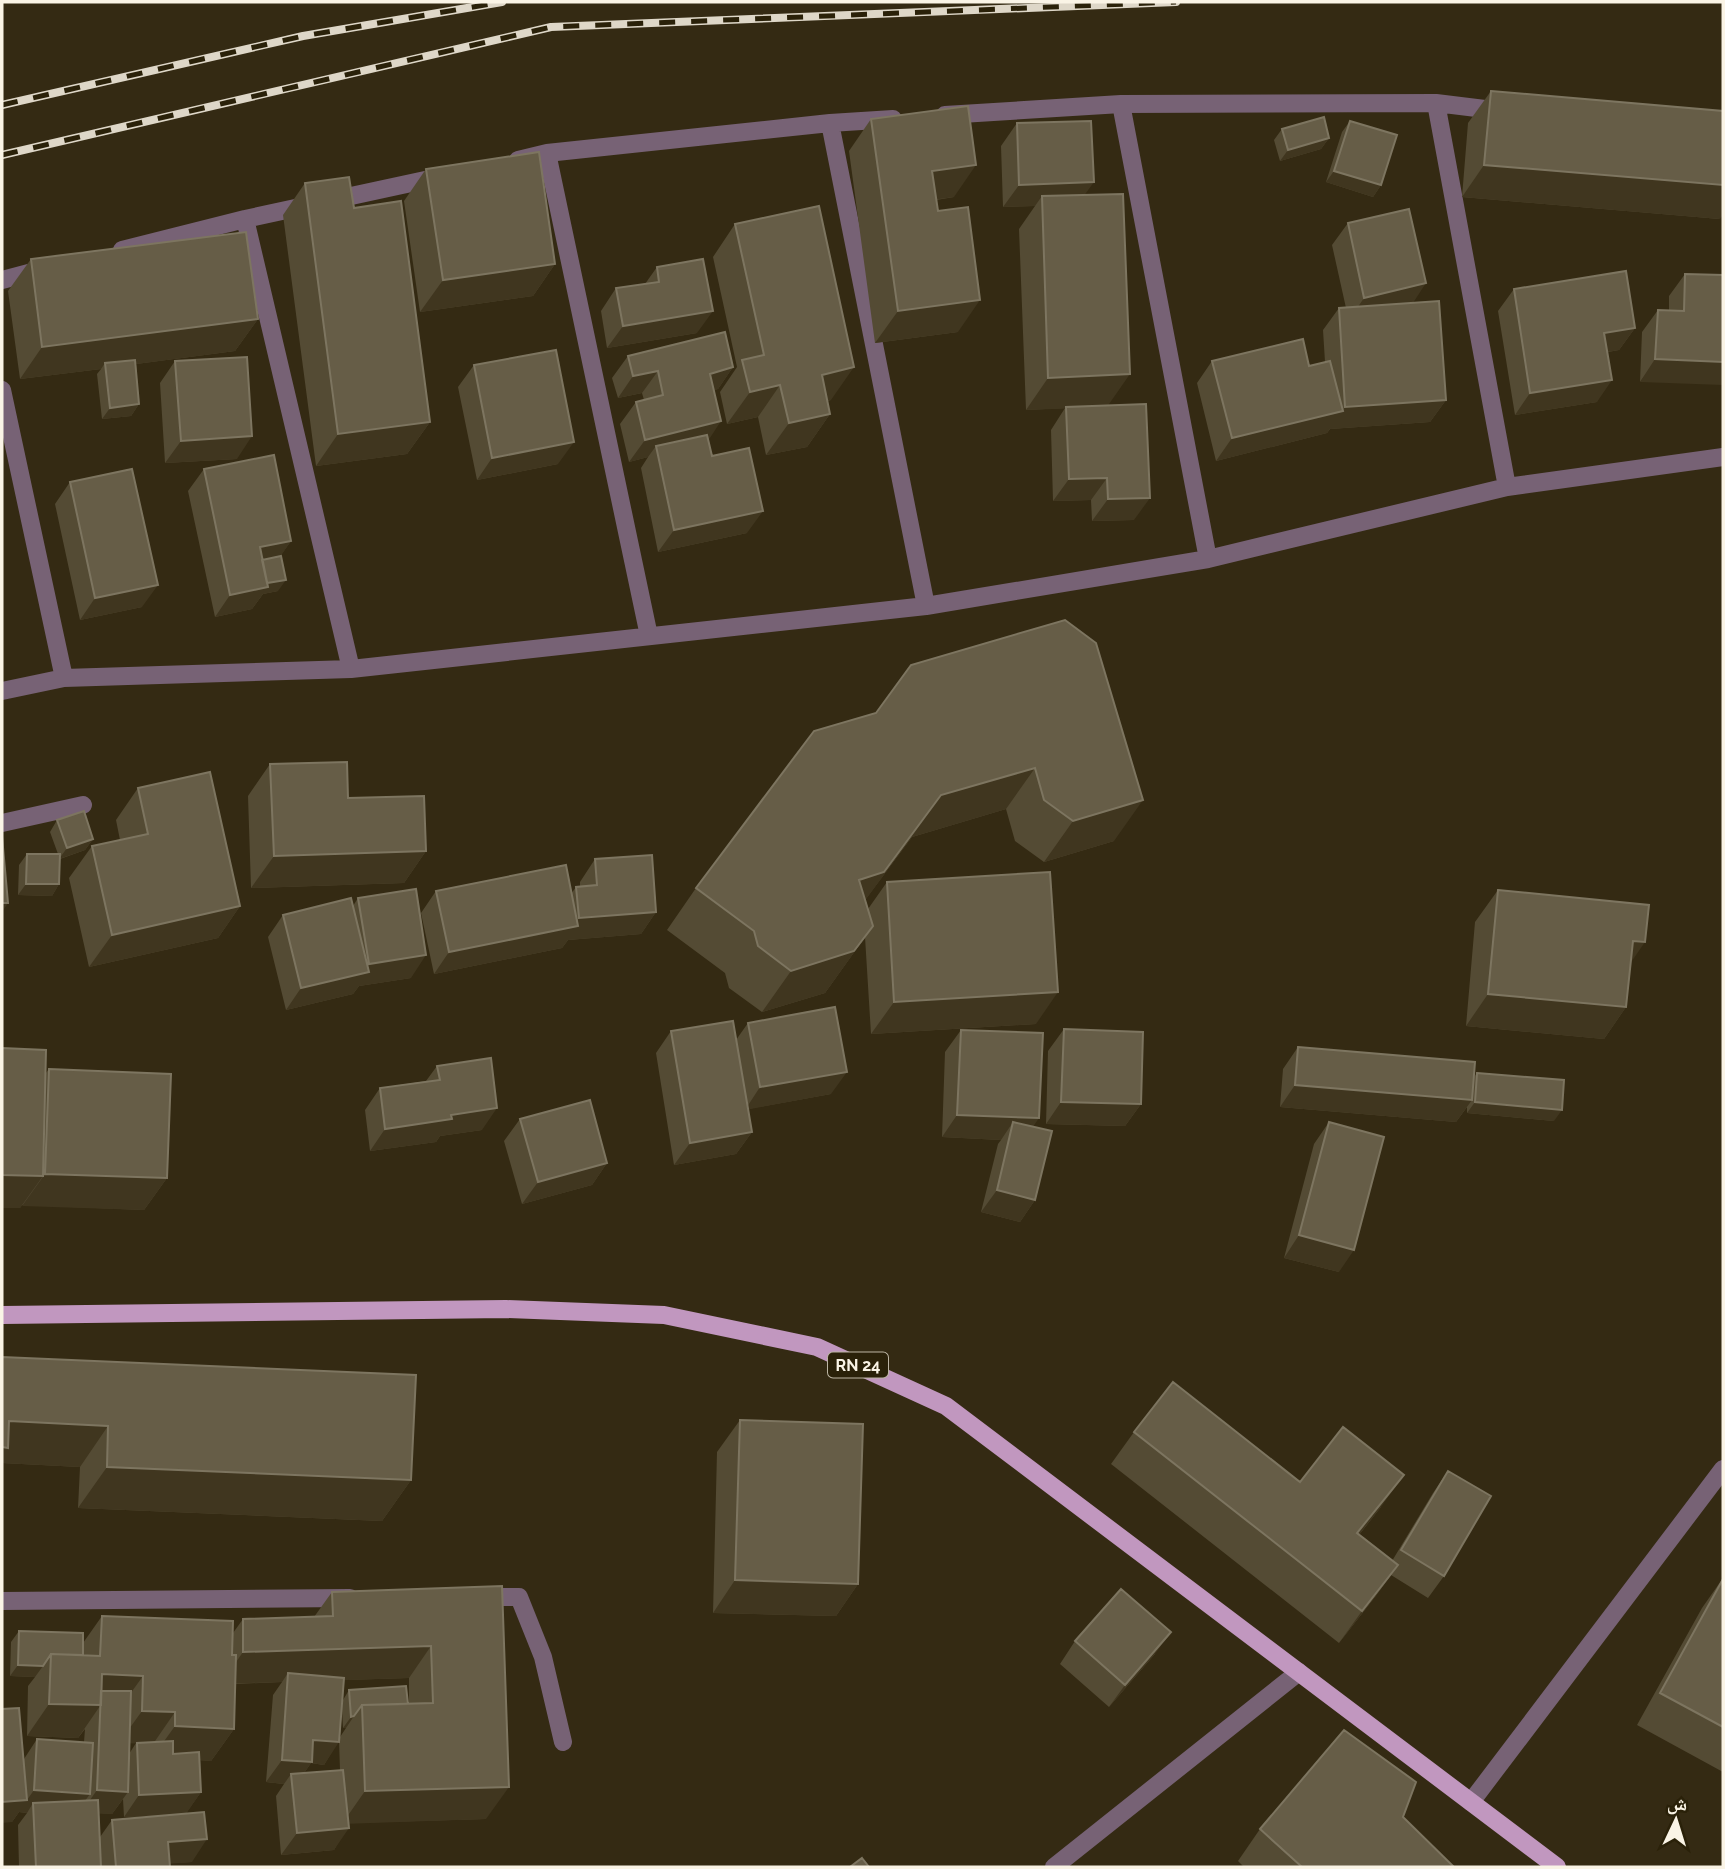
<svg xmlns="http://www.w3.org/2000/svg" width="1725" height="1869" viewBox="0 0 1725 1869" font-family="Raleway,'Noto Naskh Arabic',sans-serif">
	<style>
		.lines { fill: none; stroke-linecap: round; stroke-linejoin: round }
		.minor { stroke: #776275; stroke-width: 18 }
		.primary { stroke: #c197bf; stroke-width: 18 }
		.rail-casing { stroke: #ded7c8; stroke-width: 8 }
		.rail { stroke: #2a2109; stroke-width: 5; stroke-dasharray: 16; stroke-linecap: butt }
		.wall { fill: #544b34; fill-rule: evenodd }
		.shaded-wall { fill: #40361f }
		.building { fill: #665d47; stroke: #7d7560; stroke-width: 2 }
		.labels { text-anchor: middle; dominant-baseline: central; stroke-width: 5; stroke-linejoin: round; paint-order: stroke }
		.shield { fill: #2a2109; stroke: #bcb5a4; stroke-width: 2 }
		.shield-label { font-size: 16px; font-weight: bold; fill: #faf4e6 }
	</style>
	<rect width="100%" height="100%" fill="#342a13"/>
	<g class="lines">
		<!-- minor -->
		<path class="minor" d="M1436,103l71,384
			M1121,104l87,455
			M945,115l176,-11 315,-1 65,8
			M830,123l96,483
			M547,153l102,483
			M518,160l29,-7 283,-30 63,-4
			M245,219l106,450
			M122,250l123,-31 194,-42
			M2,280l38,-10
			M2,390l62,288
			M2,691l62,-13 287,-9 575,-63 282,-47 299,-72 216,-30
			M2,823l81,-18
			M479,1597h40l24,60 20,85
			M2,1601l348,-3
			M1471,1802l252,-333
			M1054,1867l245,-195"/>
		<!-- primary -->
		<path class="primary" d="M2,1315l504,-6 158,6 153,32 129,59 611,461"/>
		<!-- rail casing -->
		<g class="rail-casing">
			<path id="rail" d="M2,105l301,-69 199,-34
				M2,155l549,-128 625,-25"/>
		</g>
		<!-- rail -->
		<use href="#rail" class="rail"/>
	</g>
	<!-- wall -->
	<path class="wall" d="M1491,91l229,128 -258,-22 6,-74z
		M871,119l83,78 -18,3 22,132 -83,11 -26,-192z
		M1350,121l31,64 -8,12 -47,-15 16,-50z
		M1017,123l68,72 23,211 26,114 -42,1 -1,-21 -38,1 -2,-71 14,-22 -39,2 -7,-181 16,-23 -32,1 -2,-61z
		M1282,129l47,9 -8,11 -41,12 -6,-21z
		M426,169l129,95 -22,32 -113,16 -16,-111z
		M305,183l49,25 76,214 -23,32 -91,12 -33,-251z
		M1348,223l65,80 33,97 -16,22 -100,7 -3,4 -111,28 -19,-78 15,-22 97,5 16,-4 -2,-32 16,-22h7l-14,-63z
		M735,224l96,176 -4,1 3,13 -23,33 -41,8 -8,-38 -31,7 -7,-32 17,-25 -24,-110z
		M31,259l227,60 -23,32 -99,13 3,40 -8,12 -29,3 -5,-45 4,-5 -81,10 -12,-88z
		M657,267l40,66 -90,15 -6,-37 15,-23 29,-4z
		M1685,274l38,1 -83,107 2,-50 16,-22 11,1v-15z
		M1514,289l121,39 -16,22 -11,2 -11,50 -82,13 -17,-104z
		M628,356l105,11 -15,22 -4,1 -6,50 4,16 35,77 -89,19 -17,-84 7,-11 -19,5 -9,-38 16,-22 8,-2 -2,-7 -24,5 -6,-20z
		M175,361l62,98 -72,4 -5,-80z
		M474,365l84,99 -81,16 -19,-93z
		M204,469l87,72 -11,15 -2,35 -15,3 -11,15 -37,8 -27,-126z
		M70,482l72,125 -62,13 -25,-116z
		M1065,620l49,221 -70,21 -29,-21 -9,-32 -94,28 -47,63 3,9 19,-27 149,142 -165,10 -6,-97 -40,56 -63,19 -33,-24 -4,-15 -58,-43 29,-42 180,-175z
		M270,764l78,34 78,53 -22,32 -153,5 -3,-92z
		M138,788l102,118 -22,32 -129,29 -20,-89 23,-32 28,-6 -4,-20z
		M57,820l36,19 -8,11 -25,9 -1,25 -7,12 -34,-1 1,-30 8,-11h31l-8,-22z
		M595,859l61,53 -15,22 -73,6 -6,8 -128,26 -13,-61 15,-22 135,3 5,-7 4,-1v-4z
		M1498,890l133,72 -5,45 -22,32 -138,-13 9,-104z
		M358,898l53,80 -52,8 -6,8 -67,16 -18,-73 15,-22 70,-9z
		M748,1023l83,71 -83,15 4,23 -16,22 -62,11 -18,-112 15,-22 65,9z
		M1064,1029l77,75 -16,22 -79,-2 2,-73z
		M961,1030l72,97 2,73 -15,22 -39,-10 17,-68 3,-4 -59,-3 3,-85z
		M1298,1047l176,30 3,-4 77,48 -87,-8v-6l-11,15 -176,-15 3,-38z
		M437,1066l45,64 -42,6 -4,6 -66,9 -5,-41 15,-22 46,-7z
		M49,1069l118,109 -23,32 -122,-5 -2,3 25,-134z
		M520,1119l87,44 -15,22 -70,19 -18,-63z
		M1329,1122l10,150 -55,-14 30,-114z
		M2,1357l409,123 -29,41 -304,-13 2,-41 -78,-4z
		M740,1420l118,164 -22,32 -123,-3 4,-161z
		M1134,1432l247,75 -22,28 33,26 41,-68 15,-22 -4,105 -16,22 -37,-23 -16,22 -36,46 -228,-179z
		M1723,1578v194l-86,-47 65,-117z
		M502,1586l-16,233 -137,4 -15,27 -53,5 -5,-59 8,-12 -18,-2 7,-87 9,-13 -47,2 -1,45 -23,32 -11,-1 1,32 -15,21 6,49 -22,1v4h-151l-1,-42 9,-12 -8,-1 -7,10 12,-63 13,-20 47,3 1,-13 -7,9 -51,-2 1,-50 7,-9 -25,-1 1,-34 8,-11 64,12 19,-27 131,17 10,-14 71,-2 18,-25zM409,1678v26l-60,-14 -6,10 1,-20zM342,1710l1,18h3l-6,9zM339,1740l1,30 -36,3 7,-10 13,2zM129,1743h7l-7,11zM123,1799l1,18 42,-2 -54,5 -12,17 -1,-24 13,1z
		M1075,1641l80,13 -46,53 -49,-43z
		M1260,1829l194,38h-210l-6,-6z"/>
	<!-- shaded-wall -->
	<path class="shaded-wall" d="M1329,138l-8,11 -41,12 8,-11z
		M976,165l-22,32 -44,6 22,-32z
		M1484,165l239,20v30l-3,4 -258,-22z
		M1334,171l47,14 -8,12 -47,-15z
		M1094,182l-16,22 -36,-8 -7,10 -32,1 16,-22z
		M555,264l-22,32 -113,16 23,-32z
		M1426,283l-15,23 -62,14 15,-22z
		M980,300l-22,32 -83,11 23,-32z
		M713,311l-16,22 -90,15 16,-22z
		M258,319l-23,32 -129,17 -1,-5 -4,6 -81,10 22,-32z
		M1635,328l-16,22 -30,5 15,-22z
		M1655,359l68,3v23l-83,-3z
		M733,367l-15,22 -24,7 16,-22z
		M854,367l-23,33 -32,7 23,-32z
		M658,371l-16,22 -24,5 15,-22z
		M1130,374l-23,33 -81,3 22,-32z
		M1612,380l-15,22 -82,13 15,-22z
		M780,385l-22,32 -31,7 23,-32z
		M1446,400l-16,22 -100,7 15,-22z
		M139,404l-8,12 -29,3 8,-11z
		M1343,411l-16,22 -111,28 16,-23z
		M830,414l-23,33 -41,8 23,-32z
		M721,421l-15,23 -50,2 -8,11 -19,5 16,-22z
		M430,422l-23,32 -91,12 22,-32z
		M252,436l-15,23 -72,4 16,-22z
		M574,442l-16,22 -81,16 15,-22z
		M1107,478l-16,22 -38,1 16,-22z
		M1150,498l-16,22 -42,1 16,-22z
		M763,511l-16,22 -89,19 16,-22z
		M291,541l-15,22 -20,4 4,-20z
		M286,580l-8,11 -15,3 -11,15 -37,8 15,-22 29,-10z
		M158,585l-16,22 -62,13 15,-22z
		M1035,768l-29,41 -94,28 -57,77 4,-34 82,-85z
		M1143,800l-29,41 -70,21 29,-41z
		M93,839l-8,11 -26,9 8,-11z
		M426,851l-22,32 -153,5 23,-32z
		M26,884h33l-7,12 -34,-1z
		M2,903h6l-6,9z
		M240,906l-22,32 -129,29 23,-32z
		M656,912l-15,22 -73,6 -6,8 -128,26 15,-22 123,-25 7,-9z
		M873,926l-48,67 -63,19 29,-41z
		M1633,941l12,1 -22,32z
		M426,955l-15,23 -52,8 -6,8 -67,16 15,-22 61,-15 7,-9z
		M1058,992l-22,32 -165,10 23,-32z
		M1488,994l138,13 -22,32 -138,-13z
		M847,1072l-16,22 -86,16 15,-23z
		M1295,1085l177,15 -16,22 -176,-15z
		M1061,1102l80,2 -16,22 -79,-2z
		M1475,1102l87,8 -8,11 -87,-8z
		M497,1108l-15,22 -42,6 -4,6 -66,9 15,-22 66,-14z
		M957,1115l82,3 -15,22 -11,-18 -12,18 -59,-3z
		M752,1132l-16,22 -62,11 16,-22z
		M607,1163l-15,22 -70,19 16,-22z
		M45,1174l122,4 -23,32 -122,-4z
		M2,1175l41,1 -23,32h-18z
		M997,1190l38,10 -15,22 -39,-10z
		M1299,1235l55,15 -15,22 -55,-14z
		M9,1421l99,5 -28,41 -78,-4v-32z
		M107,1467l304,13 -29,41 -304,-13z
		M1404,1475l-23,32 -46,58 22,-32z
		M1398,1565l-23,32 -36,46 23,-32z
		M735,1580l123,4 -22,32 -123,-3z
		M1171,1632l-16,22 -46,53 16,-22z
		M431,1646l-22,32 -121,4v-9l-6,9 -61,2 22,-32z
		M18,1665l25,1 -8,11 -25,-1z
		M102,1674l41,2 -23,32 -20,-2 -22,32 -51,-2 22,-32z
		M142,1711l33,1 -22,32 -34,-1z
		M354,1716l-8,12h-3l8,-11z
		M175,1726l59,3 -23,32 -59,-3z
		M313,1740l26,2 -15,23 -13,-2 -15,22 -5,-11 -7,10 -18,-2 16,-22z
		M509,1787l-23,32 -144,5 23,-33z
		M34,1790l56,4 -16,22 -41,-13 -6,10 -8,-1 -7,10 -10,1v-21l25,-2z
		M97,1790l31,2 -16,22 -31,-1z
		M201,1792l-15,22 -62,3 15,-22z
		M349,1828l-15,22 -53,5 16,-22z
		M207,1839l-15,23 -39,3 15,-23z"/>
	<!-- building -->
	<path class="building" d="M1491,91l232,20v74l-239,-20z
		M968,106l8,59 -44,6 6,40 30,-4 12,93 -82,11 -27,-192z
		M1324,117l5,21 -41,12 -6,-21z
		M1091,121l3,61 -75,3 -2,-62z
		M1350,121l47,14 -16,50 -47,-14z
		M539,152l16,112 -112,16 -17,-111z
		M349,177l5,31 47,-7 29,221 -92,12 -33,-251z
		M1123,194l7,180 -82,4 -6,-182z
		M819,206l35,161 -32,8 8,39 -41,9 -9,-38 -30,7 -8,-32 22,-5 -29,-131z
		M1409,209l17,74 -62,15 -16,-75z
		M246,232l12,87 -216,28 -11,-88z
		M703,259l10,52 -90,15 -7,-38 43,-6 -2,-15z
		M1626,271l9,57 -31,5 8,47 -82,13 -16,-104z
		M1685,274l38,1v87l-68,-3 3,-49 26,1z
		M1439,301l7,99 -101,7 -6,-99z
		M725,332l8,35 -23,7 11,47 -76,19 -9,-38 27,-7 -5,-24 -25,5 -5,-20z
		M1303,339l6,27 21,-5 13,50 -111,27 -20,-77z
		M556,350l18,92 -82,16 -18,-93z
		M247,357l5,79 -71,5 -6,-80z
		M135,360l4,44 -29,4 -5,-45z
		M1146,404l4,94 -42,1 -1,-21 -38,1 -3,-72z
		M707,435l5,21 37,-8 14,63 -89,19 -18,-84z
		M274,455l17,86 -31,6 8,40 -38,8 -26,-126z
		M132,469l26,116 -63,13 -25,-116z
		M281,556l5,24 -19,3 -5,-23z
		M1065,620l31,23 47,157 -70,21 -29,-21 -9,-32 -94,27 -57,77 -25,8 14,46 -19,25 -63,20 -33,-25 -4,-15 -58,-43 118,-157 62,-18 35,-48z
		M347,762l1,36 76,-2 2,55 -152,5 -4,-92z
		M210,772l30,134 -128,29 -20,-89 56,-12 -10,-46z
		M84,811l9,28 -26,9 -10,-28z
		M2,836l6,67h-6z
		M27,854h33l-1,30h-33z
		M652,855l4,57 -77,6 -3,-31 21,-2 -2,-26z
		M566,865l12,61 -129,26 -13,-61z
		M1050,872l8,120 -164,10 -7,-120z
		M416,889l10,66 -57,9 -11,-66z
		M1498,890l151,15 -4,37 -12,-1 -7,66 -138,-13z
		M351,898l18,74 -68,16 -18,-73z
		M835,1007l12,65 -87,15 -12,-64z
		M733,1021l19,111 -62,11 -19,-112z
		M1064,1029l79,3 -2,72 -80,-2z
		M961,1030l82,3 -4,85 -82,-3z
		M1298,1047l177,15 -3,38 -177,-15z
		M2,1048l44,2 -3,126 -41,-1z
		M491,1058l6,50 -46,7 1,4 -67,10 -5,-41 60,-8 -3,-14z
		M49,1069l122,5 -4,104 -122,-4z
		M1477,1073l87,7 -2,30 -87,-8z
		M590,1100l17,63 -69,19 -18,-63z
		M1013,1122l39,9 -17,69 -38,-10z
		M1329,1122l55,15 -30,113 -55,-15z
		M2,1357l414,18 -5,105 -304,-13 1,-41 -99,-5 -1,27 -6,-1z
		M1173,1382l127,100 43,-55 61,48 -47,58 41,32 -36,46 -228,-179z
		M740,1420l123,4 -5,160 -123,-4z
		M1448,1471l43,25 -47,80 -43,-26z
		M1723,1579v148l-63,-34z
		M502,1586l7,201 -144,4 -3,-86 71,-2 -2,-57 -188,6v-33l90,-3 -1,-24z
		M1121,1589l50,43 -46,53 -50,-44z
		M102,1616l131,5 -1,34h4l-2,74 -59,-3v-14l-33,-1 1,-35 -41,-2 -1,31 -52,-1 2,-50 49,2z
		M19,1631l64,2v22l-32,-1 -8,12 -25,-1z
		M288,1673l56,5 -5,64 -26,-2 -1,22 -30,-2z
		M406,1686l2,18 -46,1 -8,11 -3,1 -2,-27z
		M101,1691h30l-3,101 -31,-2z
		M19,1708l8,92 -25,2v-93z
		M1344,1730l72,52 -13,35 51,50h-152l-42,-38z
		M37,1739l56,4 -3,51 -56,-4z
		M173,1741v13l26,-2 2,40 -62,3 -2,-52z
		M343,1770l6,58 -52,5 -6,-59z
		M98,1800l3,67h-65l-3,-64z
		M204,1812l3,27 -39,3 2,25h-54l-4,-47z
		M862,1858l7,9h-19z"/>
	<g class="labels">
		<!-- shield labels -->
		<rect class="shield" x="828" y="1352.5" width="60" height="25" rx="5"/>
		<g class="shield-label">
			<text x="858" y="1365">RN 24</text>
		</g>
	</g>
	<!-- border -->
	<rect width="1725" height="1869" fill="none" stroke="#faf4e6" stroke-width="7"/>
	<!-- north arrow -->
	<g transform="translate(1676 1820) rotate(4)" stroke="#2a2109" stroke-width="5" paint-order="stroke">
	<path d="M0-5L12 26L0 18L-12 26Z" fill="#faf4e6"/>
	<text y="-10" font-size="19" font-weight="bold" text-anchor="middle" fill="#faf4e6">ش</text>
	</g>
</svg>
